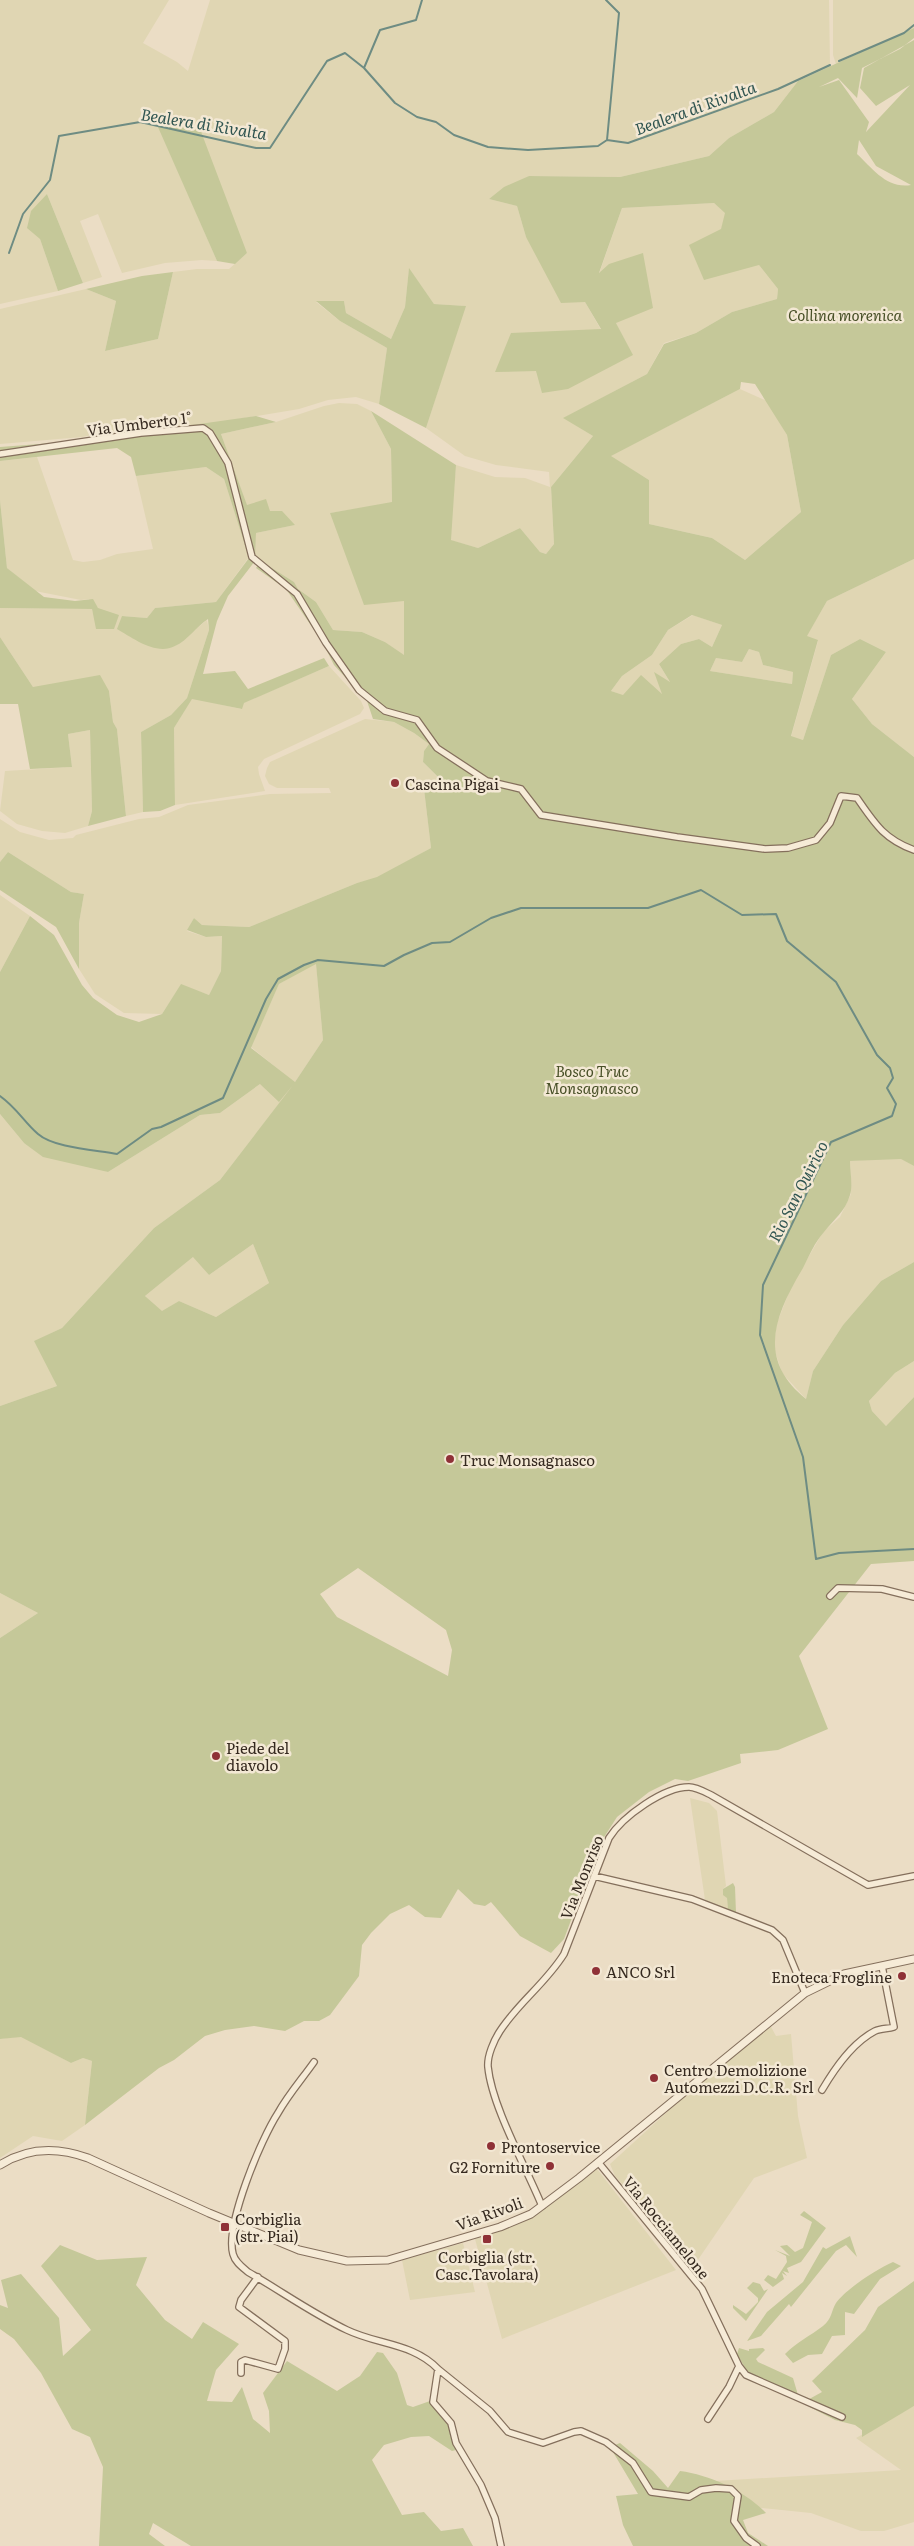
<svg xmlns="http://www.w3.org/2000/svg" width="914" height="2546" viewBox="0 0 914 2546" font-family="Literata,serif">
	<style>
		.farmland { fill: #e0d6b3 }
		.green { fill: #c5c899; fill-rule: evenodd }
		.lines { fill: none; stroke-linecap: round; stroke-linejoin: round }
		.stream { stroke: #6e8c83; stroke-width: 2 }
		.minor-casing { stroke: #846f5c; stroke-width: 8 }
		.tertiary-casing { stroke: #846f5c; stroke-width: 9 }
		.minor { stroke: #f6ebd7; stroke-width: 5.5 }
		.tertiary { stroke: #f6ebd7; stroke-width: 7 }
		.poi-dot { fill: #8f3137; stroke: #f3e8d4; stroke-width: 2 }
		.labels { text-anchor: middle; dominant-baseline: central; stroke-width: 5; stroke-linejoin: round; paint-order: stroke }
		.park-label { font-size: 15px; font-style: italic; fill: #485027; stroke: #f3e8d4 }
		.street-label { font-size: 15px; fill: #35291f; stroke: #f3e8d4 }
		.poi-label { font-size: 15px; fill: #35291f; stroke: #f3e8d4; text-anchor: start }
		.water-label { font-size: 16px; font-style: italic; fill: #2f5450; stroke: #f3e8d4 }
	</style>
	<rect width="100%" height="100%" fill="#ebddc5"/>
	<!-- farmland -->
	<path class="farmland" d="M0,0h169l-26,43 34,19 11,9 22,-71h619l1,67 -32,14 -24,31 -45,26 -20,18 -89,21 -91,-1 -40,23 28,7 9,31 59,65 16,28 31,25 -16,-32 -17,-49 23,-66 92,-5 12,10 -5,17 38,35 19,24 -1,10 -45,13 -36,21 -32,10 -17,31 -83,44 29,18 -42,51 3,57 -8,10 -6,-2 -20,-24 -42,20 -28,-8 6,-75 39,12 30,1 25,9 -1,-15 -53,-7 -31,-9 -39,-28 39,-122 -31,-2 -25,-35 -4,38 -14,32 -45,-26 -2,-12 -28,1 24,19 47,27 -8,56 -23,-7 -28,3 -29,9 -85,14 -64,7 -10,-4 -58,11 -82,7v-135l86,-20 30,12 -11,50 53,-12 15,-67 24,-3h32l18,-16 -92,-135 62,143 -15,-1 -37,3 -43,10 -24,-59 -18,7 22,56 -19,6 -36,-89 -7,45 18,52 -58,13z
		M833,0h81v28l-78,36 -3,-9z
		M740,389l27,12 20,34 14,77 -56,48 -33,-22 -63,-14v-44l-39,-24z
		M339,403l18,1 14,7 20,38 1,54 -62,10 74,88v55l-19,-14 -23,-10 -29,-2 -17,-28 -18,-13 -4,-7 -39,-25 1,-24 39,-8 -25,-14 -23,-5 -26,-72 55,-12 48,-16z
		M37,457l36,103 10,2 17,-2 17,-6 36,-5 -17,-73 70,-9 18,12 25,78 -33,45 -61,6 -8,10 -24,-2 52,30 32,-26 2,10 -22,68 -16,17 -30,17 2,80 -17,4 -9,-87 -4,-7 -4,-31 -76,-4 -33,-50v-29l92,1 5,20 1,-21 -9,-9 -8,1 -46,-9 -28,-23 -7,-68v-39z
		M914,559v198l-42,-33 -20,-25 34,-47 -26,-13 -29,16 -28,85 -12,-3 27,-96 -12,-4 21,-36z
		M693,615l29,10 -10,22 -13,-8 -18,5 -22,20 12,20 -16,-11 8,22h-41l-11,-4 11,-15 30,-21 16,-25z
		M749,649l10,3 4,13 30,7 -1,12 -82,-13 6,-13 26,4z
		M329,666l32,35 3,7 -4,6 -96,45 -6,8 1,7 6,17 -90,14 -1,-77 18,-30 49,11 2,-6z
		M365,719l29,3 20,11 15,11 -5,7 -1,11 25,26 -24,1 7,59 -54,30 -20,5 -108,44 -47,-2 -8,-7 -7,13 19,6 16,-1 -1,35 -12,24 -28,-10 -19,29 -38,-1 -29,-19 -16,-25v-46l5,-29 -13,-2 -63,-40 -8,10v-43l20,13 29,8 24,-2 3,-3 63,-16 20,-2 29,-12 82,-11 61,-1 -2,-5h-52l-8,-4 -4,-8 2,-8 3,-6z
		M90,730l2,81 -4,15 -23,7 -23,-2 -25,-7 -17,-13 5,-40 67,-4 -4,-33z
		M0,895l30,21 -30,56z
		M316,963l7,77 -34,51 -69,89 -66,48 -92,100 -27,13 22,45 -57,20v-292l24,29 84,29 92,-57 20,-2 40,-29 34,-2 -43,-35 28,-63z
		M877,1159h25l12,7v96l-33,19 -38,44 -30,46 -7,28 -24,-26 -9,-28 4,-22 14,-36 32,-55 17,-15 11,-23 -1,-33z
		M253,1244l16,39 -53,34 -37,-16 -17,11 -17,-16 49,-40 15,19z
		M914,1361v36l-28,29 -14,-15 -3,-10 26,-28z
		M0,1593l38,20 -38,25z
		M690,1798l19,5 8,8 9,75 -3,3 4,9 1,12 -23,-10z
		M770,2025l6,11 15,-2 7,82 9,42 -53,20 -61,89 -78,-91 -5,-12 90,-82z
		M21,2036l50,27 12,-5 9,3 -7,64 -23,16 -29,-5 -33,22v-119z
		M597,2169l79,101 -174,69 -27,-100 48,-17z
		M463,2243l12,49 -65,8 -8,-40z
		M914,2406v116l-30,9h-23l-50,-18 -50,-5 -46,-27 186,-11 -45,-32z"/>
	<!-- green -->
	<path class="green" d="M914,28v10l-14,11 -38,19 -5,30 -19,-20 -19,9 20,-7 30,42 -3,10 44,-47 -34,21 -16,-18 4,-20 50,-28v519l-87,42 -20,35 11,4 -27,96 12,4 28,-85 29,-16 26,13 -34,47 20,25 42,33v409l-13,-7 -51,2c0,10 3,25 0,34 -5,17 -16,24 -26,37 -9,10 -15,24 -21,36 -28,47 -47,91 3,131l7,-28 30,-46 38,-44 33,-19v99l-19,12 -26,28 3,10 14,15 28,-29v164l-43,3 -72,92 29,73 -50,21 -38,4 1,9 -53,18 -13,-2 -26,13 -32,25 -18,28 -35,94 -13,14 -31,-17 -29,-34 -6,4 -11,-2 -16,-15 -17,29 -16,-1 -16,-12 -19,9 -19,19 -9,12 -3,31 -29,39 -11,6h-15l-19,10 -31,-5 -29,4 -20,6 -31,24 -15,8 -74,57 7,-64 -9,-3 -12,5 -50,-26 -21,2v-401l38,-25 -38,-20v-187l57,-20 -23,-45 28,-13 92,-100 66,-48 73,-95 -14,17 -19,-18 -40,29 -20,2 -92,57 -65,-15 -19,-14 -24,-29v-142l30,-56 24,19 28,50 11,13 24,17 22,7 23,-8 19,-30 28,11 12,-24 1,-35 -16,1 -19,-7 7,-12 8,7 47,2 108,-44 20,-6 54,-29 -7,-59 24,-2 -25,-25 1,-11 5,-7 -15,-11 -20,-11 -21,-3 -6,-18 -33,-36 -11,-22 -37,-54 -30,-21 5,-7 33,21 4,7 18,13 17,28 29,2 23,10 19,13v-54l-40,4 -34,-92 62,-11 -1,-53 -20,-38 85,54 -5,75 27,8 42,-20 20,24 6,2 8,-10 -3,-57 42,-51 -30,-18 84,-44 17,-30 32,-11 36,-21 45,-13 1,-10 -19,-24 -55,15 -15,-35 32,-16 4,-16 -11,-10 -92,5 -23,65 10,-9 34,-11 10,55 -37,15 17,32 -65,34 -26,4 -6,-22 -41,1 16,-39 90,-4 -16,-27 -24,1 -35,-66 -9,-31 -28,-7 15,-12 25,-11 91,1 89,-21 20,-18 45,-26 24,-31zM859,140l17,26 35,19c-24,4 -38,-16 -54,-31zM741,382l14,2 32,51 14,77 -56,48 -33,-22 -63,-14v-44l-38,-24 129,-67zM692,615l30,10 -10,22 -13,-8 -18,5 -22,20 11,18 -16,-10 8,22 -21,-19 -18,20 -12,-4 11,-15 30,-21 16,-25zM749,649l10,3 4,13 30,7 -1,12 -82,-13 6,-13 26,4zM316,964l7,76 -28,42 -44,-34 28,-64zM253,1244l16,39 -53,34 -37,-16 -17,10 -17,-15 48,-39 16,18zM358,1568l88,62 6,20 -4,26 -111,-59 -17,-23z
		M154,118l46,11 47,124 -12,11 -18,-3z
		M47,194l36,89 -25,8 -18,-52 -13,-11 4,-17z
		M409,268l25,36 32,2 -40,122 -47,-24 8,-56 -47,-27 -24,-20h28l2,12 45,26 14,-32z
		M173,272l-15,67 -53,12 11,-50 -30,-12 56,-13z
		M256,416l20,6 -55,12 26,71 19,-6 4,12h12l13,14 -39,8 -1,28 -27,35 -11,25 -14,53 32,-3 13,18 76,-31 5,8 -85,37 -2,6 -50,-10 -18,29 1,77 -15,6 -17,1 -2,-80 30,-17 16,-17 22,-68 -1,-11c-11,7 -21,22 -33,27 -19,10 -42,-8 -58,-17l5,-13 25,2 8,-10 61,-6 33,-44 -25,-79 -18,-12 -70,9 -5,-19 -14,-9 -117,13v-14l79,-6z
		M0,500l7,68 37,29 31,4 18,-2 5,9 21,7 -5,14h-18l-4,-20 -92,-1z
		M0,637l33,50 67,-12 9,16 4,31 4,7 9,87 -38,10 4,-15 -2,-81 -22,4 4,33 -42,2 -12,-65h-18z
		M8,852l63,40 13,2 -5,29v46l-23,-42 -56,-37v-28z
		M733,1883l2,4 1,26 -8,-3 -1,-12 -4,-3v-6z
		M804,2211l22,17 -25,34 -14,6 2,5 -6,-2 4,5 -5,-3 2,6 -11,8 -9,-7 4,-5 8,4 11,-17 -1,-6 -11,-6 15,6 -10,-10 7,-1 8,7 8,-4 9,-26 -12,-7z
		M850,2236l7,21 -11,-12 -10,6 -45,56 -2,-3 -28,32 -14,5 20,-29 36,-30 20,-35 3,2z
		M60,2245l37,15 50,-3 -11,28 29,35 27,19 11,-17 36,22 -23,26 -9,31 25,1 10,-15 11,32 17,14 -1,-22 -6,-18 24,-32 50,30 23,-15 17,-24 6,1 14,20 10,32 6,2 17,-6 19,23 7,26 -4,1 -23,-15 -18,1 -27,8 -12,15 30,55 22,-3 17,19 22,-3 10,18h-282l-38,-23 -4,11 16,12h-66l4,-79 -13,-30 -18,-8 -31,-56 -27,-34 -14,-10v-24l8,3 -7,-28 20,-6 38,44 4,38 28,-26 -50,-64z
		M893,2262l8,4 -21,13 -26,35 -9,-2v23l-13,1 -10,18 -14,1 -15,8 -8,-9c12,-12 25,-18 38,-28 9,-7 8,-15 13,-23 10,-14 41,-34 57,-41z
		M914,2281v125l-52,31v-7l-7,-5 -20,-5 -33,-17 20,-11 -10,-11 53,-51 13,-23z
		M753,2282l7,2 4,7 4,-2 -22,32 -13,-13v-3l13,9 12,-12v-4l-11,-10z
		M739,2348l10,3v-2l14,-1 2,2 -9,9 2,3 35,16 5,17 -50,-22 -11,-19z
		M620,2443l33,28 15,17 12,-17c30,4 65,20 86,42l-23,7 5,13 20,13h-135l-10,-21 -7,-29 22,-2 -28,-47z"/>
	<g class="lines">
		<!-- stream -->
		<path class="stream" d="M606,0l13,13 -12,127
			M839,61l65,-28 10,-8
			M364,68l16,-38 36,-10 6,-20
			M9,253l14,-39 27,-34 9,-44 81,-14 116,26h14l57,-87 18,-8 19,15 31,35 22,14 19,5 18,13 34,12 40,3 70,-4 9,-6 21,3 150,-54 52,-24
			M0,1096c17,12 24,26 38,38 16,14 58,16 79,20l35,-25 9,-2 62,-29 43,-99 12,-20 26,-14 14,-5 66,6 20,-11 28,-12 18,-1 41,-24 30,-10h127l53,-18 41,25 34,-1 11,27 49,41 41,73 13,13 3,10 -6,10 9,16 -4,12 -61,26 -68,143 -3,50 43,122 13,102 23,-6 75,-4"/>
		<!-- minor casing -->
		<g class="minor-casing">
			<path id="minor" d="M0,454l141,-21 62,-5 7,5 18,30 24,94 45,37 29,49 33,47 26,21 32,9 20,28 50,33 34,8 20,26 136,22 88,12 23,-1 28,-8 14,-17 11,-27 16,2c18,26 27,41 57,52
				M830,1596l8,-8 44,1 32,8
				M594,1876l98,23 80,31 11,10 22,53
				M314,2062c-12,17 -26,33 -36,51 -17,26 -53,112 -45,141 2,8 9,13 15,18 33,19 65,42 99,58 31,15 66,13 91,39l-5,33 18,21 5,20 25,42 14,33 6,28
				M822,2090c13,-22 30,-47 53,-59 6,-3 13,-2 19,-4l-12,-61
				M598,2162l104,127 37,77 7,9 96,42
				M542,2206c-16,-39 -50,-99 -54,-139 -1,-11 6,-27 12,-36 18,-28 46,-48 64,-77l45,-116c14,-22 55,-51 80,-51 7,0 16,5 22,8l157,90 46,-9
				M438,2369l52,42 18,21 35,11 31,-11 7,-1 25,11 27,21 18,29 38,5 12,-7 15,-2 15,1 7,7 -4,25 12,17 11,8
				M241,2373v-11l4,-2 33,9 7,-20v-8l-46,-34 2,-7 17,-23
				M708,2419l21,-32 10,-21"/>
		</g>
		<!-- tertiary casing -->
		<g class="tertiary-casing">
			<path id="tertiary" d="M0,2165c28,-18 58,-18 88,-7l121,55 90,37 48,11 41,-1 112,-33 31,-13 48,-36 226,-185 39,-19 70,-15"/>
		</g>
		<!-- minor -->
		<use href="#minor" class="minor"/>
		<!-- tertiary -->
		<use href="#tertiary" class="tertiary"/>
	</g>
	<!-- markers -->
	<g class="poi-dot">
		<circle cx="395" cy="783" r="5"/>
		<circle cx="450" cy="1459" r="5"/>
		<circle cx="216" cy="1756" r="5"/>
		<circle cx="596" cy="1971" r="5"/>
		<circle cx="902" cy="1976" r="5"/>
		<circle cx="654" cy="2078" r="5"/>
		<circle cx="491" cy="2146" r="5"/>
		<circle cx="550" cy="2166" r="5"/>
		<rect x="220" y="2222" width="10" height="10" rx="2.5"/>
		<rect x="482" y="2234" width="10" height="10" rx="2.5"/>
	</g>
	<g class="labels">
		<!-- park labels -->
		<g class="park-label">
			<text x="845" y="314">Collina morenica</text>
			<text x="592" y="1070">Bosco Truc<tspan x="592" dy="17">Monsagnasco</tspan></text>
		</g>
		<!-- street labels -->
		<g class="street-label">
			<text transform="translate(139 423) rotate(-7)">Via Umberto 1°</text>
			<text transform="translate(581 1877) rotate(-68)">Via Monviso</text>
			<text transform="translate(489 2213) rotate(-20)">Via Rivoli</text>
			<text transform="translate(667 2227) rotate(51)">Via Rocciamelone</text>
		</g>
		<!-- poi labels -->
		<g class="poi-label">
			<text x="405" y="783">Cascina Pigai</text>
			<text x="460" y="1459">Truc Monsagnasco</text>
			<text x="226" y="1747">Piede del<tspan x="226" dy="17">diavolo</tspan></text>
			<text x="606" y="1971">ANCO Srl</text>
			<text x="892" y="1976" text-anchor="end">Enoteca Frogline</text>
			<text x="664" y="2069">Centro Demolizione<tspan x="664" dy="17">Automezzi D.C.R. Srl</tspan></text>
			<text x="501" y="2146">Prontoservice</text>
			<text x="540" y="2166" text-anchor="end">G2 Forniture</text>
			<text x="235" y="2218">Corbiglia<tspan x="235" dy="17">(str. Piai)</tspan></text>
			<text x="487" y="2256" text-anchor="middle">Corbiglia (str.<tspan x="487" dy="17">Casc.Tavolara)</tspan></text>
		</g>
		<!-- water labels -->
		<g class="water-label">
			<text transform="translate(695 107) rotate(-20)">Bealera di Rivalta</text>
			<text transform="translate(204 123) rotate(9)">Bealera di Rivalta</text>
			<text transform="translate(797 1191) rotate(-63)">Rio San Quirico</text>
		</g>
	</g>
</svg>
